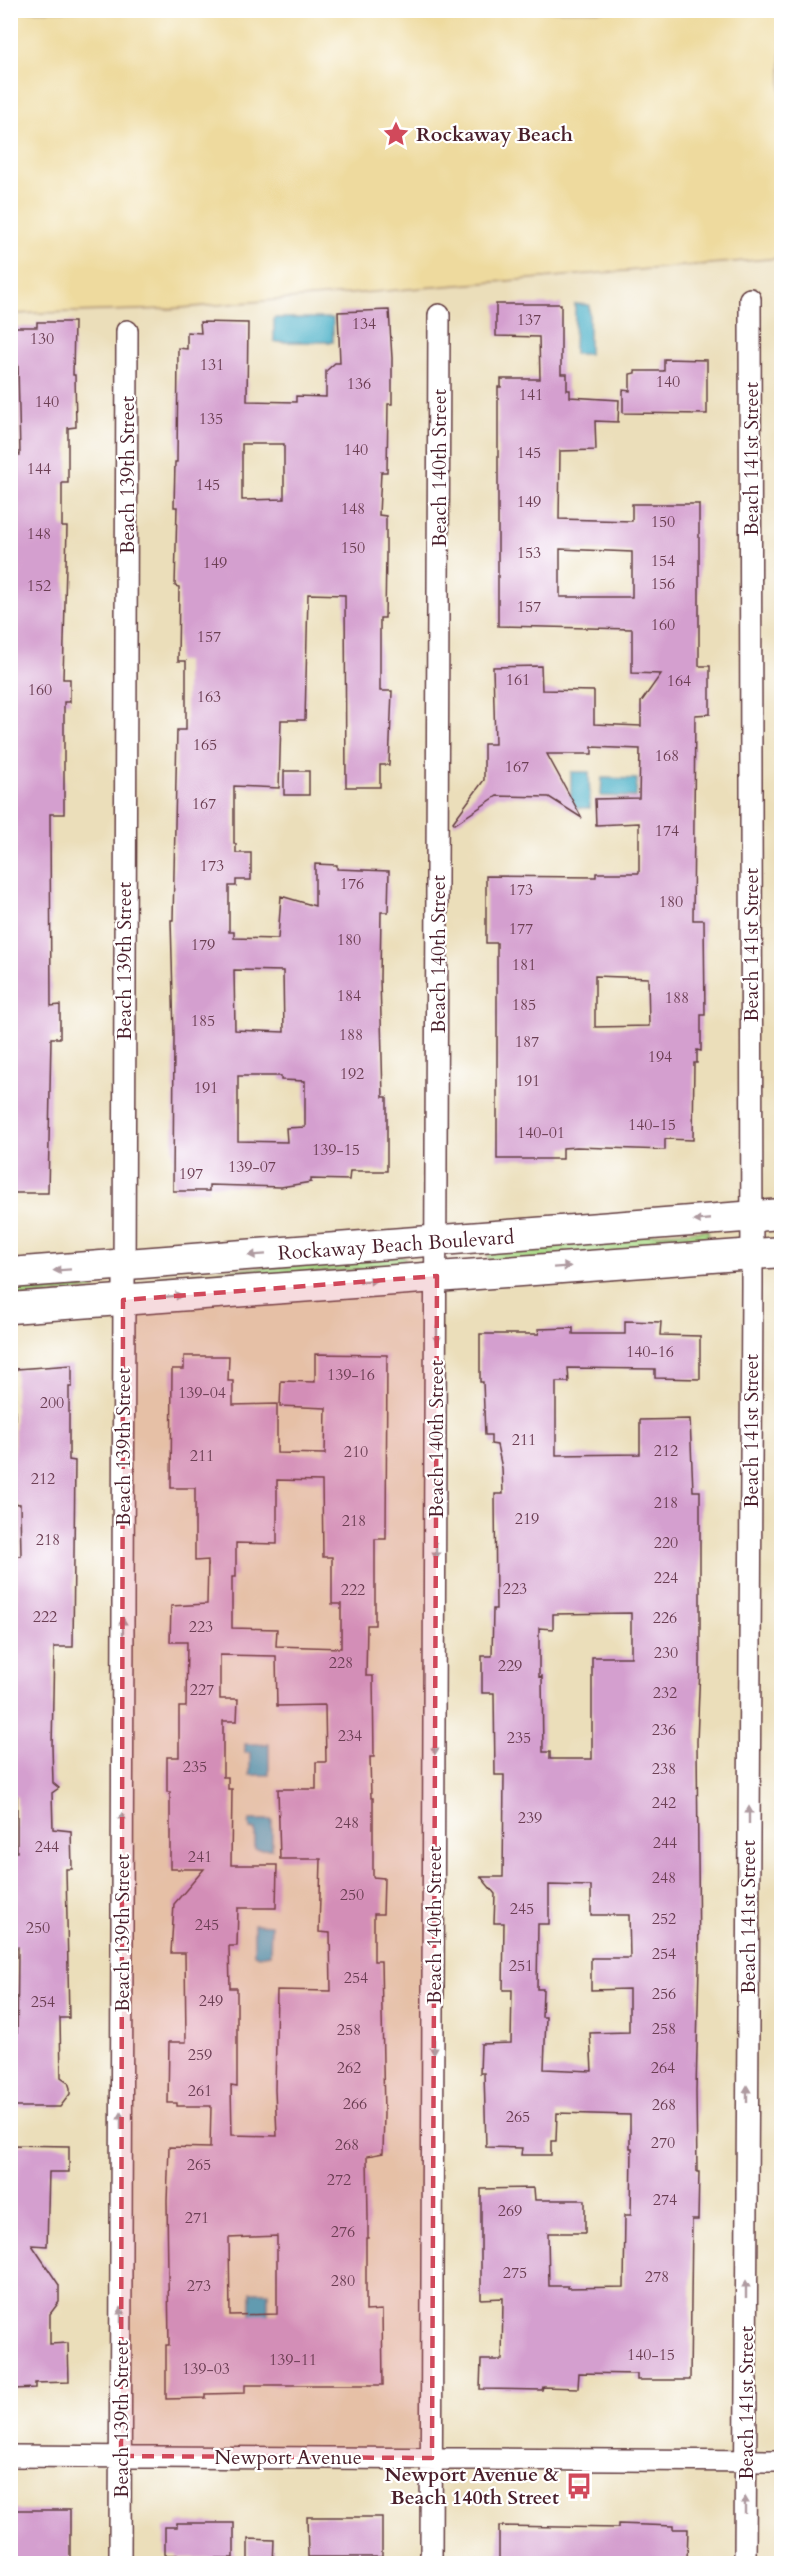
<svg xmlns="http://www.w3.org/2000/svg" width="792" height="2574" viewBox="0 0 792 2574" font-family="Cardo,serif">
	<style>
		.green { fill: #aada87; stroke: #7a7c59; stroke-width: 1.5 }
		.sand { fill: #eeda9e; stroke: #9c7c64; stroke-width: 1.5 }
		.water { fill: #47afc6; stroke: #486778; stroke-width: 1.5 }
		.building { fill: #d49fcf; fill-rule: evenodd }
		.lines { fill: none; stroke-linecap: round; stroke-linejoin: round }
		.street-casing { stroke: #623c40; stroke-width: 24 }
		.secondary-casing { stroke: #623c40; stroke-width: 33 }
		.street { stroke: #fff; stroke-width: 21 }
		.secondary { stroke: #fff; stroke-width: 30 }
		.oneway { fill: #ae9aa0 }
		.marked { fill: #d1495b; fill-opacity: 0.2; stroke: #d1495b; stroke-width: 4.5; stroke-dasharray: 12 8; stroke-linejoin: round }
		.labels { text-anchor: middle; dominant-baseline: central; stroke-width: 4.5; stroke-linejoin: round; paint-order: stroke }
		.number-label { font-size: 16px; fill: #6c3f54 }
		.poi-label { font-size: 20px; font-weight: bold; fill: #4a1f2b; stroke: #fff; text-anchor: start }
		.street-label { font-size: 20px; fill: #4a1f2b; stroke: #fff }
	</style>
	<rect width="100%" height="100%" fill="#fff"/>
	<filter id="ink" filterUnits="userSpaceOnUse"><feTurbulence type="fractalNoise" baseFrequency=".0167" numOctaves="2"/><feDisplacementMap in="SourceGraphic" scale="12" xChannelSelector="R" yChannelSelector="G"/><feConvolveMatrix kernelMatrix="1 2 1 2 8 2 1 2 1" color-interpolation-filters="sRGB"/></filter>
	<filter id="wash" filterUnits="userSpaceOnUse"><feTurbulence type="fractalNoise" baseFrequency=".008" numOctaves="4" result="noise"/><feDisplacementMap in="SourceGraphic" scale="24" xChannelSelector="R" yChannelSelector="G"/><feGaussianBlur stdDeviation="1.35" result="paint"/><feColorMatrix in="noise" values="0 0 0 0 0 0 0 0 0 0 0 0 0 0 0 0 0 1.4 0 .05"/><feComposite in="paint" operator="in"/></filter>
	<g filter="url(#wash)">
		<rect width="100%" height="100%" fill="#ebdeba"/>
		<!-- green -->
		<path class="green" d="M708,1230l1,18 -220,16 -2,-18z
			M401,1256l4,2v8l-247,18 -2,-4 2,-4z
			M94,1281l1,8 -84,9v-13z"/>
		<!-- sand -->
		<path class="sand" d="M10,11h771v247l-612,51 -158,5z"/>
		<!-- water -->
		<path class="water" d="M575,304l14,1v49h-15z
			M274,318h59v24h-59z
			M571,772h18l1,36h-19z
			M602,778l35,1 -1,18 -35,-1z
			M245,1744h24v31h-19v-22h-5z
			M249,1820h23v29h-17v-19l-5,-1z
			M254,1924l17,1 -1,29 -11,2 -5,-2z
			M251,2292h17v37l-17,1z"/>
		<g id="blocks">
			<!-- building -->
			<path class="building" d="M496,304h65v70h6v16h3v7l49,3 -1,22 -23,-1 1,29 -36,1 -1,68 73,2v-17h67v162h11v48l-15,1 -2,205h11l1,95h-4v36l-4,-1v13h-3l-1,77 -28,-1v11l-88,-3 -14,1v11h-66v-216h-11v-67l110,1v-4h43v-50l-43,2 -1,-26 44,-1 1,-49 -48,-2v7h-45l35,64 -33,-21 -52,-1 -42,28 -2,-2 31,-42v-36h11l-2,-77 48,-1 1,24 52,1v33l47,2v-24l20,-28 -29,-1v-44l-134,-3v-239h3v-8h39l-1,-42 -43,-1zM560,549l72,3v45h-72zM595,976l53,2 1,48 -54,1z
				M389,310l3,48v46h-4l-1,68h-6l-2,43 7,1v39l-1,63h-5v73h12l-3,74h-9v22h-34l-1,-192 -37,-1 -3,126h-24l-2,68 -45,-2v58h2v9h15v27h-15v6h-7v46h5v6l44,1 3,-43 34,10v-42l22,1v4l52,2 -1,41h-7l-1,66 3,119h4v74h-37l-1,9 -38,-1v3l-30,5 -72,-2v6h-36l1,-155 -3,-116h2l4,-190h9v-69h-8l1,-74 -4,-1 2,-79h-3l1,-45h2l1,-114 9,1v-17l14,1 -1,-11 48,1 -1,78 49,1v-6l30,1v-26l9,-8h5l-2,-51zM242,444h42v55l-42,1zM234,970l49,1 1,61 -49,-2zM238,1076h43v4l24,1v46l-19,1 1,14 -49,-1z
				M37,322h37l-1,53h2l1,52 -8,1v55h-6v44h5l-4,152h7v23h-6v112h-14l1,192 9,-1v33h-9l-3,155h-38l2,-482h-2v-85l4,-67v-18h-4v-86h10l-2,-90h-8v-38h27z
				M664,359l43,1v54l-84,-1v-23l7,1v-17l5,-1v-2h29z
				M284,771h25v24h-25z
				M625,1321l36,1 -1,13 40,1v43l-45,-1v-9l-87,-1 1,14h-13v73l84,-1v-34l50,-1 3,72h7v176l-3,75 2,224 -3,125 1,81h2l-1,48h-6l-2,160h-53v-6l-58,-1 -1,15 -35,-1 -1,3 -62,-1 1,-29h21l1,-62 -22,1v-110l53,-1 1,12h50v33h-37l1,53h19v2l56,-1 1,-72h6l1,-67h-2v-33l-73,-2 -1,28h-5v14h-30l1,-7 -36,-1 -2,-74h-4l1,-29 30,-1 1,-53h-9l1,-67h-10l1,-29 -14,-17h22l1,-102h-9l-1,-82h-12v-37h10l1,-47h3l-1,-115h8l-1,-26 -5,-23 -6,-1v-9h-6l-2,-53h-3v-48h59l-1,-5 35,-1v6h52zM631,1613v44h-39v102h-42v-7h-7l-1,-76 -3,1v-49l14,1v-15zM549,1885l42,1v29h38l1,43h-39v32l38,-1v43l-39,1 2,38 -48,-2 2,-52h-4l1,-28h-6l1,-65h11z
				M315,1354l72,1 -1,184h-11v86h-8l-1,51h7l1,81h-4l1,41h2v79l11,1 -1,36h-9v47h7l3,153 -1,39 -16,3 1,61v21h-2v73l16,-1 1,75h-138v8l-39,1v4l-40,1v-54h3l-2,-144 2,-54 41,1 1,-42h-34v-3h-9l1,-61h17l-1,-89h-14l3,-49 30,-35h-34v-77h-3v-35h12v-50h7l1,-65h-17l1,-36 36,-2 1,-44 -13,1v-73h-24l1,-119h12v-13h45l-1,25h5v24l44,-1v49l48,1 1,-46 -46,-2 1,-25 34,1zM277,1480l45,1 1,76h9v47h9v44l-65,-2 1,-17 -45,-1v-51h4v-34l41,1zM220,1655l56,1 1,50 48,-1 1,57h-10v27h-38l2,70h41l-2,73 11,1 1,58 -54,-1 -2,100 2,46 -45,-1 -1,-49 6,1v-99h-7l-1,-42h8l1,-38h38l1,-43h-46l1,-76h-4v-12h-5v-56h14l1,-22h-18zM277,2236v78l-47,1 -1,-77z
				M72,1365v22h-3v73l6,1 -2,186h-19l-2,99 1,37 6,5 -7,5 1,36 18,2 1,38h-6l3,149h-9l1,59 7,5 2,6v6l-10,13h-50v-54h7l1,-106 -7,1 -1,-96h7v-56h-7v-169h7l-1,-71h5l-1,-52 -10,-1v-45l4,-3 2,-86z
				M10,2145l59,1v26h-20l-2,74 -15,-1 27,40v17l-9,12v30l18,-1 1,39 -34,1v5l-21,1v-13h-4z
				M10,2510h60v52l-60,2z
				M307,2517h75v40h-74z
				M177,2523h57v35h-57v-3h-12v-28h12z
				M618,2524l55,2v3h15l-1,31h-15v2l-94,-2 -1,4h-78v-38l119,2z
				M248,2539l26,1 -1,24h-25z"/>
		</g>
	</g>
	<g filter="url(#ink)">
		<use href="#blocks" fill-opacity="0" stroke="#623c40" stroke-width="1.5"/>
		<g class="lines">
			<!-- street casing -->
			<g class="street-casing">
				<path id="street" d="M10,2456l772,5
					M120,2564l7,-2233
					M431,2564l8,-2249
					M745,2564l7,-1278 -2,-987"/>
			</g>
			<!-- secondary casing -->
			<g class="secondary-casing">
				<path id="secondary" d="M10,1273l772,-59
					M10,1308l772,-56"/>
			</g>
			<!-- street -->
			<use href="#street" class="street"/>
			<!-- secondary -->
			<use href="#secondary" class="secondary"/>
		</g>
		<!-- one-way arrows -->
		<defs><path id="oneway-solid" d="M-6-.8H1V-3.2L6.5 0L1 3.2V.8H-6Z" transform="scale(1.5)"/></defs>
		<g class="oneway">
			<use href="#oneway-solid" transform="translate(702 1220) rotate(175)"/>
			<use href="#oneway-solid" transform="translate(257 1255) rotate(176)"/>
			<use href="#oneway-solid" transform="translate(562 1267) rotate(-4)"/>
			<use href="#oneway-solid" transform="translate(62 1270) rotate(176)"/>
			<use href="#oneway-solid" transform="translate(368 1281) rotate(-5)"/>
			<use href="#oneway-solid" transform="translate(174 1296) rotate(-5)"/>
			<use href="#oneway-solid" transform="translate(437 1335) rotate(90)"/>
			<use href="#oneway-solid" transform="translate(436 1551) rotate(90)"/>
			<use href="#oneway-solid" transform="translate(123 1626) rotate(-90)"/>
			<use href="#oneway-solid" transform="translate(435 1746) rotate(90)"/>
			<use href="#oneway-solid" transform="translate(749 1815) rotate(-90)"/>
			<use href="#oneway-solid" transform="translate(122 1821) rotate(-90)"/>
			<use href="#oneway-solid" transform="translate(434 2046) rotate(90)"/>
			<use href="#oneway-solid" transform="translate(747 2094) rotate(-90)"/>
			<use href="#oneway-solid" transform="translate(121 2121) rotate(-90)"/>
			<use href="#oneway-solid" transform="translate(746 2289) rotate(-90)"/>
			<use href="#oneway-solid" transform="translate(121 2316) rotate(-90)"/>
			<use href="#oneway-solid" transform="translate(745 2505) rotate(-90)"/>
		</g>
	</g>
	<!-- marked area -->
	<path class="marked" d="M437,1276l-5,1182 -311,-2 2,-1156z"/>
	<!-- icons -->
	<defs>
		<g id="sight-bare" transform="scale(2.07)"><path d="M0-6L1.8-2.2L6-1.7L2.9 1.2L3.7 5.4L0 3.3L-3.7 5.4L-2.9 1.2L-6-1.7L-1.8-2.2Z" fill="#d1495b" stroke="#fff" stroke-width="2.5" paint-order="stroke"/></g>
		<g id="bus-bare" transform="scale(2.07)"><path d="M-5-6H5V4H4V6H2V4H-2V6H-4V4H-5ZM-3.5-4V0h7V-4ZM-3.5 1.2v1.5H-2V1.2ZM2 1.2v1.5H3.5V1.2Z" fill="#d1495b" stroke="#fff" stroke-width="2.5" paint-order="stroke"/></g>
	</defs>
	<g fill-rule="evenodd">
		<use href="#sight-bare" x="396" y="134"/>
		<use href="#bus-bare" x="579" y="2486"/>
	</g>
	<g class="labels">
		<!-- number labels -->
		<g class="number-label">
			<text x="529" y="320">137</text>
			<text x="364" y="324">134</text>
			<text x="42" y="339">130</text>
			<text x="212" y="365">131</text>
			<text x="668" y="382">140</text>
			<text x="359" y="384">136</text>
			<text x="531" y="395">141</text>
			<text x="47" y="402">140</text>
			<text x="211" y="419">135</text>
			<text x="356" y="450">140</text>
			<text x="529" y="453">145</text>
			<text x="39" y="469">144</text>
			<text x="208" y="485">145</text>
			<text x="529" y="502">149</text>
			<text x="353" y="509">148</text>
			<text x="663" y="522">150</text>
			<text x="39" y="534">148</text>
			<text x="353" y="548">150</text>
			<text x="529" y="553">153</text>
			<text x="663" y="561">154</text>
			<text x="215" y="563">149</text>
			<text x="663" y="584">156</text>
			<text x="39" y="586">152</text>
			<text x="529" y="607">157</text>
			<text x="663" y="625">160</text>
			<text x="209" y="637">157</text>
			<text x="518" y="680">161</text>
			<text x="679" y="681">164</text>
			<text x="40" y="690">160</text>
			<text x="209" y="697">163</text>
			<text x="205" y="745">165</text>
			<text x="667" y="756">168</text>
			<text x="517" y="767">167</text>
			<text x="204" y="804">167</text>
			<text x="667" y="831">174</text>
			<text x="212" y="866">173</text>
			<text x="352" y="884">176</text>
			<text x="521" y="890">173</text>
			<text x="671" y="902">180</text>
			<text x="521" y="929">177</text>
			<text x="349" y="940">180</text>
			<text x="203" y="945">179</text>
			<text x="524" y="965">181</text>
			<text x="349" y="996">184</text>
			<text x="677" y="998">188</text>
			<text x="524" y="1005">185</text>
			<text x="203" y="1021">185</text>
			<text x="351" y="1035">188</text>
			<text x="527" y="1042">187</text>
			<text x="660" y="1057">194</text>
			<text x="352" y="1074">192</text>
			<text x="528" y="1081">191</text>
			<text x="206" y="1088">191</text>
			<text x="652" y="1125">140-15</text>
			<text x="541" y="1133">140-01</text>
			<text x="336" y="1150">139-15</text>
			<text x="252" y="1167">139-07</text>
			<text x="191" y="1174">197</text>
			<text x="650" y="1352">140-16</text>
			<text x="351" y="1375">139-16</text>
			<text x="202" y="1393">139-04</text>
			<text x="52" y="1403">200</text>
			<text x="524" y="1440">211</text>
			<text x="666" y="1451">212</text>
			<text x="356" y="1452">210</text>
			<text x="202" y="1456">211</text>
			<text x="43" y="1479">212</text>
			<text x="666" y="1503">218</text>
			<text x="527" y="1519">219</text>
			<text x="354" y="1521">218</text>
			<text x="48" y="1540">218</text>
			<text x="666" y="1543">220</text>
			<text x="666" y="1578">224</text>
			<text x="515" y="1589">223</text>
			<text x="353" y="1590">222</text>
			<text x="45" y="1617">222</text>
			<text x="665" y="1618">226</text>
			<text x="201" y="1627">223</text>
			<text x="666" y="1653">230</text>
			<text x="341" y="1663">228</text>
			<text x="510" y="1666">229</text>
			<text x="202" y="1690">227</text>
			<text x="665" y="1693">232</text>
			<text x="664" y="1730">236</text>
			<text x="350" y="1736">234</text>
			<text x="519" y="1738">235</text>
			<text x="195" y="1767">235</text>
			<text x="664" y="1769">238</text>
			<text x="664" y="1803">242</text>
			<text x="530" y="1818">239</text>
			<text x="347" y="1823">248</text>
			<text x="665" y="1843">244</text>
			<text x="47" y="1847">244</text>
			<text x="200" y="1857">241</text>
			<text x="664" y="1878">248</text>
			<text x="352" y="1895">250</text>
			<text x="522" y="1909">245</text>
			<text x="664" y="1919">252</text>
			<text x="207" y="1925">245</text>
			<text x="38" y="1928">250</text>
			<text x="664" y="1954">254</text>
			<text x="521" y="1966">251</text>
			<text x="356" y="1978">254</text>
			<text x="664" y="1994">256</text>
			<text x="211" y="2001">249</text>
			<text x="43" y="2002">254</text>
			<text x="664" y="2029">258</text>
			<text x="349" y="2030">258</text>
			<text x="200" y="2055">259</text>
			<text x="349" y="2068">262</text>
			<text x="663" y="2068">264</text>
			<text x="200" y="2091">261</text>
			<text x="355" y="2104">266</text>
			<text x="664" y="2105">268</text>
			<text x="518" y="2117">265</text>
			<text x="663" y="2143">270</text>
			<text x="347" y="2145">268</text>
			<text x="199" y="2165">265</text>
			<text x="339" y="2180">272</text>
			<text x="665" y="2200">274</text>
			<text x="510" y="2211">269</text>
			<text x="197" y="2218">271</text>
			<text x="343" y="2232">276</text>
			<text x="515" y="2273">275</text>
			<text x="657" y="2277">278</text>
			<text x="343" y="2281">280</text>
			<text x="199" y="2286">273</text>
			<text x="651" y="2355">140-15</text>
			<text x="293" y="2360">139-11</text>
			<text x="206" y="2369">139-03</text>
		</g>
		<!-- poi labels -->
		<g class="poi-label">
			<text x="416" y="134">Rockaway Beach</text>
			<text x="559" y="2474" text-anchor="end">Newport Avenue &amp;<tspan x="559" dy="23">Beach 140th Street</tspan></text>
		</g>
		<!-- street labels -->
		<g class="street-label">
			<text transform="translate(751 459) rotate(-90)">Beach 141st Street</text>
			<text transform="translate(439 468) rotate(-90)">Beach 140th Street</text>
			<text transform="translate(127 475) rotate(-90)">Beach 139th Street</text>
			<text transform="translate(751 945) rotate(-90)">Beach 141st Street</text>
			<text transform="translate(438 954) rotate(-90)">Beach 140th Street</text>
			<text transform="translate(124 961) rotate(-90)">Beach 139th Street</text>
			<text transform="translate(396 1245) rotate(-4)">Rockaway Beach Boulevard</text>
			<text transform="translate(751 1431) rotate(-90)">Beach 141st Street</text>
			<text transform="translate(436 1439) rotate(-90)">Beach 140th Street</text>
			<text transform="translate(123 1447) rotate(-90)">Beach 139th Street</text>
			<text transform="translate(748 1917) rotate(-90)">Beach 141st Street</text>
			<text transform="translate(434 1925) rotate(-90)">Beach 140th Street</text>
			<text transform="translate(122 1933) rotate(-90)">Beach 139th Street</text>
			<text transform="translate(746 2403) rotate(-90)">Beach 141st Street</text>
			<text transform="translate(121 2419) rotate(-90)">Beach 139th Street</text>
			<text x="288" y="2457">Newport Avenue</text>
		</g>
	</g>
	<!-- margin -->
	<rect width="792" height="2574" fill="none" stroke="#fff" stroke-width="36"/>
</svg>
